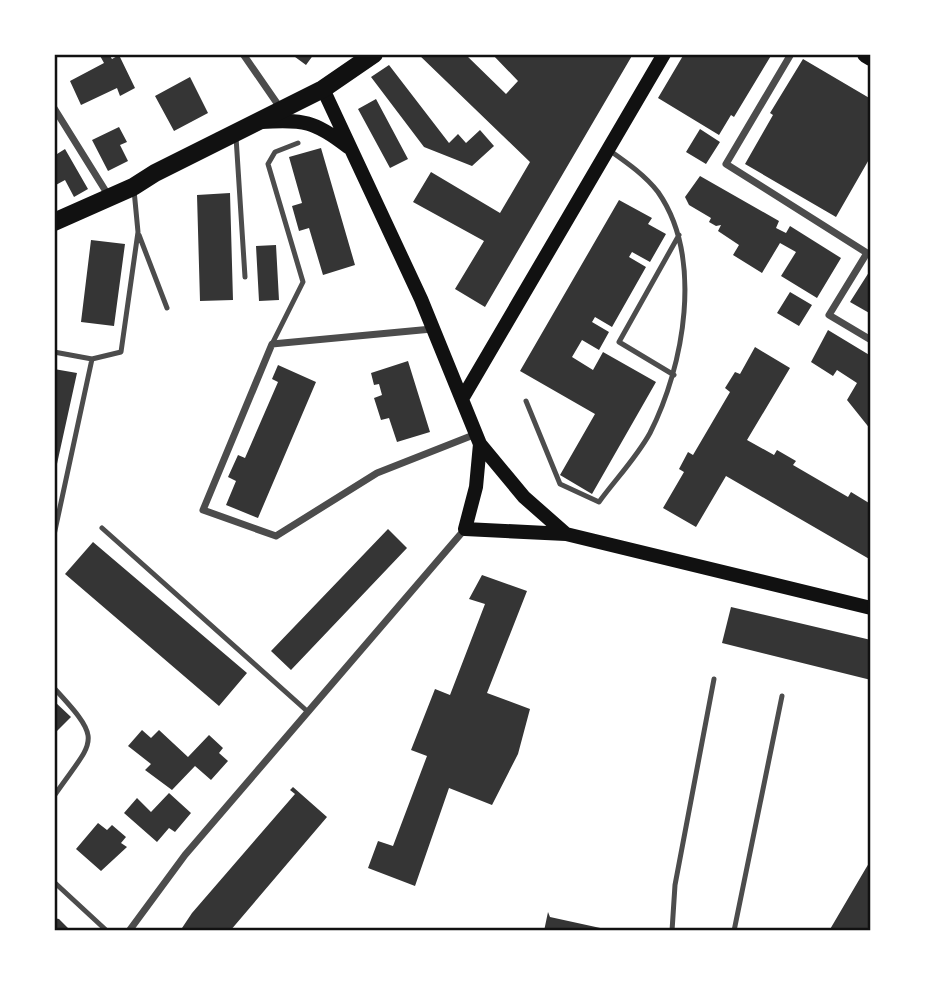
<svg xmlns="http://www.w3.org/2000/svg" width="925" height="985" viewBox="0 0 925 985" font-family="'Source Sans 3',sans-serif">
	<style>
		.building { fill: #353535 }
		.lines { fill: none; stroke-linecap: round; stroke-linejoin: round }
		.service { stroke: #4c4c4c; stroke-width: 5 }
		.minor { stroke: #4c4c4c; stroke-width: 7 }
		.secondary { stroke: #111; stroke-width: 14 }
		.primary { stroke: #111; stroke-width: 18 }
		.neatline { fill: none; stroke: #111; stroke-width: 2.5 }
	</style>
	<rect width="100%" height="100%" fill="#fff"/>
	<!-- building -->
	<path class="building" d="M99,54h10l3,5 7,-4 16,33 -15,8 -3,-8 -36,17 -11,-24 34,-18z
		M291,54h23l-8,11z
		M418,54h47l41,40 12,-13 -26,-27h141l-148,253 -30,-18 29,-48 -71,-39 18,-30 69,41 30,-51z
		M684,54h88l-38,63 -3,-2 -12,20 -61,-37z
		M803,59l68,40v57l-35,61 -91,-53 28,-49 -3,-2z
		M389,65l60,78 9,-9 8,9 14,-13 14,16 -22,20 -48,-19 -53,-70z
		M190,77l18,36 -34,18 -19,-35z
		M376,99l32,60 -18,9 -32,-59z
		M119,127l8,15 -7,3 8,16 -20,10 -16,-31z
		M700,129l20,13 -14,22 -20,-12z
		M54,148l3,6 8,-5 23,40 -14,8 -9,-17 -11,6z
		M321,148l34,117 -32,10 -14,-47 -10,3 -7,-25 10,-3 -13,-46z
		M700,176l79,45 -3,7 10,5 4,-7 51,32 -24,40 -36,-22 15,-24 -16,-9 -18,30 -29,-18 6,-10 -21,-14 3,-6 -5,1 -7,-4 2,-4 -22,-13 -4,-8z
		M230,193l3,107 -33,1 -3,-106z
		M619,200l33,18 -4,6 18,10 -16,28 -18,-10 -3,5 17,10 -34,60 -17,-10 -3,5 17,10 -10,18 -17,-10 -10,17 21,13 10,-18 53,30 -64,112 -32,-19 35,-61 -75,-43z
		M91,240l34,4 -11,82 -33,-4z
		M276,245l3,55 -20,1 -3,-55z
		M871,269v45l-21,-12z
		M790,292l22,13 -13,21 -22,-13z
		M828,330l43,26v74l-24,-30 10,-17 -20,-13 -4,6 -22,-14z
		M755,347l35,21 -43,72 27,15 3,-5 19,11 -3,4 55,32 3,-5 18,11 2,57 -145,-84 -30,51 -33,-19 21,-36 -5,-3 9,-17 5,3 37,-63 -5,-4 10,-16 5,2z
		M408,361l22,71 -33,10 -8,-24 -8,2 -7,-22 8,-3 -3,-11 -5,1 -3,-12z
		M278,365l38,17 -58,136 -32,-13 10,-24 -8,-4 10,-22 7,3 33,-76 -6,-3z
		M54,369l23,4 -22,100h-1z
		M388,529l19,19 -116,122 -20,-19z
		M93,542l154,131 -28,33 -154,-132z
		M482,575l45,16 -40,102 43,16 -12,45 -26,51 -43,-17 -34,98 -47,-18 10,-27 15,5 34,-90 -16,-6 24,-61 15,6 35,-91 -16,-5z
		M731,607l140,33v40l-149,-37z
		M54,701l17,16 -17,17z
		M142,730l9,8 8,-8 29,27 21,-22 14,13 -4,5 9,8 -17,19 -16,-14 -23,24 -27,-20 6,-6 -23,-18z
		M293,787l34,30 -97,114h-50l12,-18 103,-119 -5,-4z
		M169,793l22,20 -16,19 -6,-4 -12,14 -33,-29 13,-15 14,14z
		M98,823l9,7 5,-5 14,12 -5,6 6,4 -26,24 -25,-22z
		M871,860v71h-42l37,-63z
		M548,912l2,5 64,14h-70z
		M54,918l5,1 12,12h-17z"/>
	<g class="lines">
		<!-- service -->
		<path class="service" d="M236,137l9,140
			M139,235l28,73
			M272,344l31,-62 -35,-118 7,-12 23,-9
			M54,352l38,7 29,-7 17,-120 -4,-42
			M674,375l-55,-33 60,-107
			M526,401l34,83 39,18c16,-22 38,-45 51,-69 34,-67 54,-175 8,-241 -13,-17 -32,-30 -49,-42
			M102,528l205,183
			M54,535l38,-176
			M54,688c51,55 40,50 0,108
			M54,882l53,49
			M672,931l3,-46 39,-206
			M734,931l48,-235"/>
		<!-- minor -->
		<path class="minor" d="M243,54l38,55
			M791,54l-65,110 141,89 -38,62 42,25
			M54,108l56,90
			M432,329l-160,15 -69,166 73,26 101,-63 99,-39
			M129,931l56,-76 280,-326"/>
		<!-- secondary -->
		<path class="secondary" d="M323,89l98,210 59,145 44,53 42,37
			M261,122c42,-3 54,-1 87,25
			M462,399l202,-345
			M480,444l-4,43 -11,42 101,5 305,74"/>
		<!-- primary -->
		<path class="primary" d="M866,54l5,3
			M54,222l79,-35 22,-14 168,-84 51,-35"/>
	</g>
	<!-- border -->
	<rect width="925" height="985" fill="none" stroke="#ffffff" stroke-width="112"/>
	<rect x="56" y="56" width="813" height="873" class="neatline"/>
</svg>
